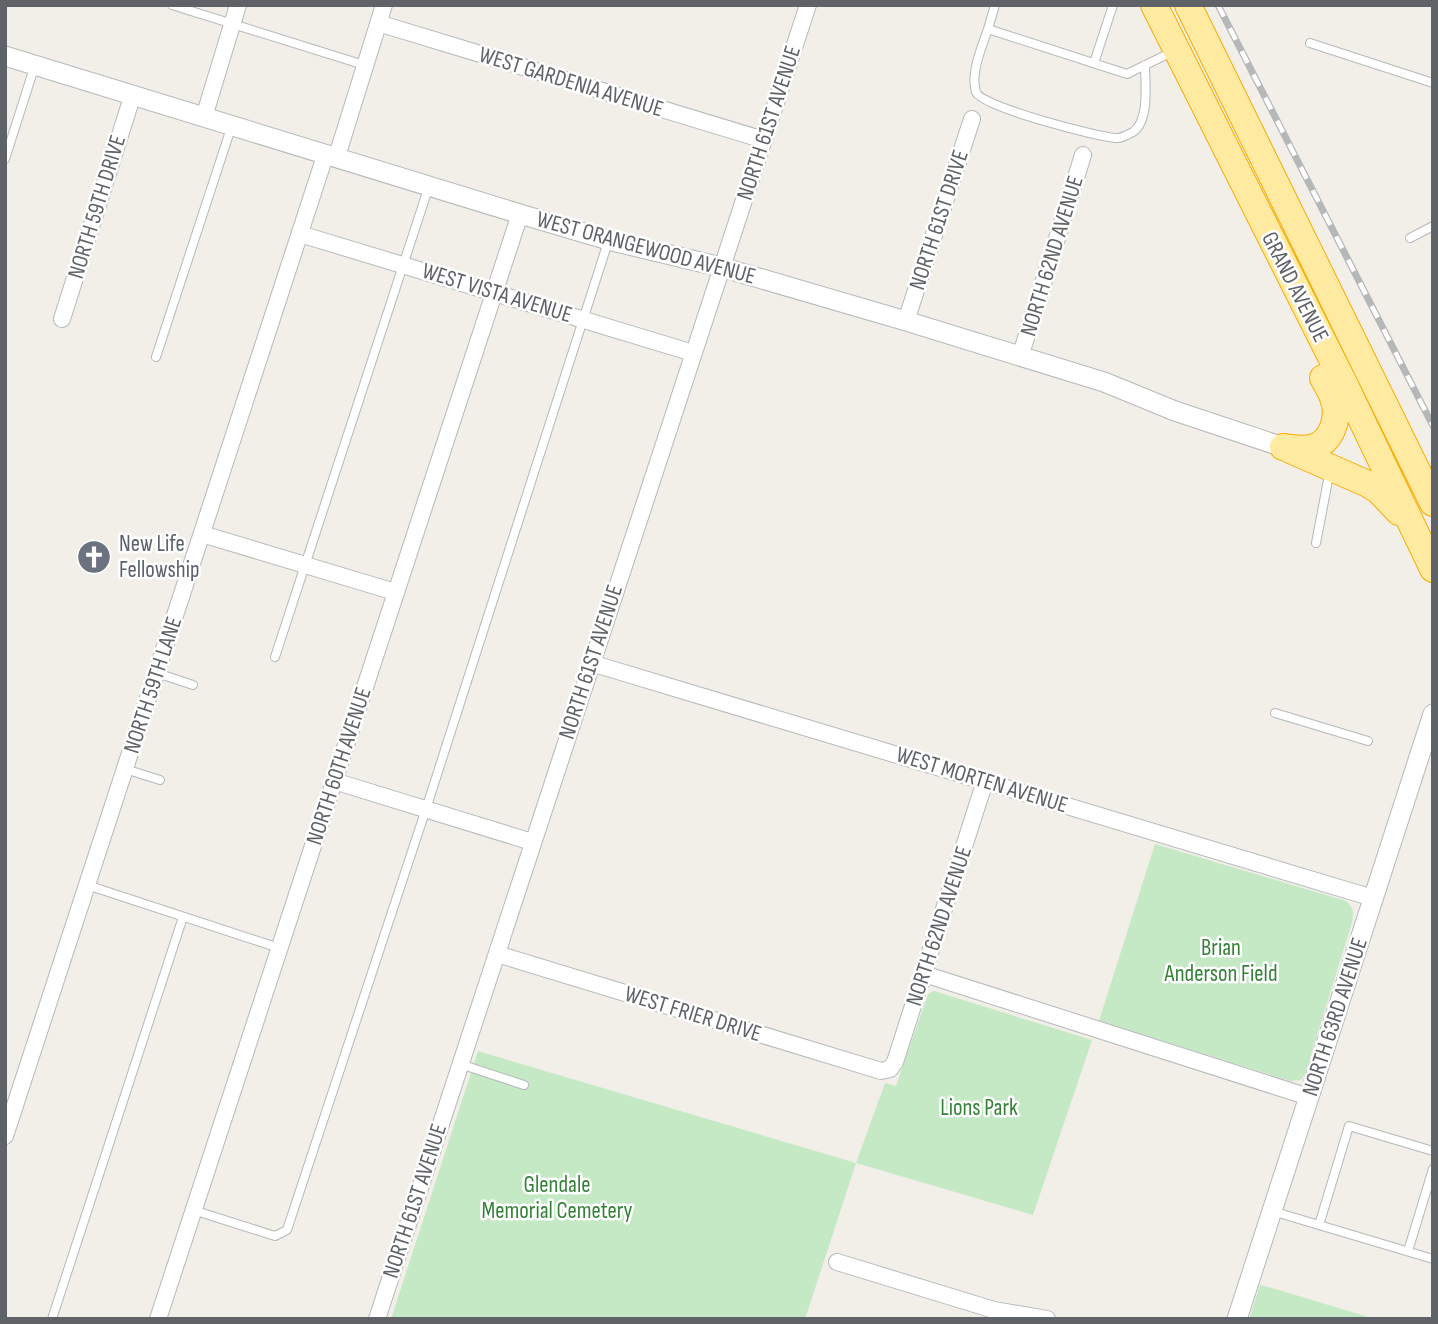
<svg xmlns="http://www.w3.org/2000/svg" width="1438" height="1324" viewBox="0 0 1438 1324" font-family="'Sofia Sans Condensed',sans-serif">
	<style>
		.green { fill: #c5e8c5 }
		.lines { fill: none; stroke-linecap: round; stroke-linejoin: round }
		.service-casing { stroke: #b5b8bc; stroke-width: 10 }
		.minor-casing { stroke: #b5b8bc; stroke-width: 18 }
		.tertiary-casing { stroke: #b5b8bc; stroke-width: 21 }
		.trunk-casing { stroke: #f9ab00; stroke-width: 28 }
		.service { stroke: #fff; stroke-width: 8 }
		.minor { stroke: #fff; stroke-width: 16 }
		.tertiary { stroke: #fff; stroke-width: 19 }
		.trunk { stroke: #feeaa1; stroke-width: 26 }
		.rail-casing { stroke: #b6b7b8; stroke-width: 7 }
		.rail { stroke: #fff; stroke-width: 4.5; stroke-dasharray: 13; stroke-linecap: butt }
		.labels { text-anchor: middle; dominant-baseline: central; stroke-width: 5; stroke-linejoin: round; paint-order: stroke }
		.street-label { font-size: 23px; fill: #5f6368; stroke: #fff }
		.worship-label { font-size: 23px; fill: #5b616d; stroke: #fff; text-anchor: start }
		.park-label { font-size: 23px; fill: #348238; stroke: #fff }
	</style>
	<rect width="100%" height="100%" fill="#f1efe8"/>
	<!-- green -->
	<path class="green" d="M1155,844l191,57c9,8 8,15 5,25l-46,148 -4,6 -11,1 -191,-60z
		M934,991l158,49 -59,175 -177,-52 -51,156h-414l87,-268 378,112 29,-80 11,3 32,-92z
		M1260,1285l12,3 103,31h-126z"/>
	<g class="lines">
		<!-- service casing -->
		<g class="service-casing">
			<path id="service" d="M172,5l192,60
				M995,5l-7,24 139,45 47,-23
				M988,29c-6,18 -18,44 -12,63 3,14 124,46 142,46 4,0 11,-4 15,-6 17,-12 12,-49 12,-67
				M1310,43l123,40
				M1094,63l19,-58
				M5,159l30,-94
				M1410,238l23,-12
				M156,357l76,-232
				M1316,543l14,-73
				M275,657l154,-471
				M157,673l36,12
				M1275,713l93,28
				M125,769l35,11
				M87,885l192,63
				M460,1064l64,21
				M193,1210l82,26 12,-6 139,-421 182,-567
				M1272,1211l161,48
				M1319,1225l30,-99 84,25
				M1408,1251l25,-82
				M52,1319l131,-402"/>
		</g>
		<!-- minor casing -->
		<g class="minor-casing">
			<path id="minor" d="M378,23l386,117
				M204,117l34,-112
				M337,156l47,-151
				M300,234l393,119
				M62,319l71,-225
				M906,321l66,-202
				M1020,357l63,-202
				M202,534l193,58
				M591,663l782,235
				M334,781l198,61
				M497,954l384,117 9,-2 5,-7 90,-281
				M924,974l385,123
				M5,1136l321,-983
				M837,1262l157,48 53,9
				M158,1319l362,-1105
				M377,1319l431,-1314"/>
		</g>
		<!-- tertiary casing -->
		<g class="tertiary-casing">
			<path id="tertiary" d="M5,56l515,158 88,26 113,27 185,54 198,61 71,29 108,36
				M1237,1319l196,-605"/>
		</g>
		<!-- trunk casing -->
		<g class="trunk-casing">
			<path id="trunk" d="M1154,5l190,378 89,186
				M1188,5l245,498
				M1283,447c9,1 19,3 28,1 22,-5 29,-32 22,-50 -2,-7 -7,-14 -10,-20
				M1288,449l80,35 11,7 20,21"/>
		</g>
		<!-- service -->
		<use href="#service" class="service"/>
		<!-- minor -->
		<use href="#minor" class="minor"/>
		<!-- tertiary -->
		<use href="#tertiary" class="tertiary"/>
		<!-- trunk -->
		<use href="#trunk" class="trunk"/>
		<!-- rail casing -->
		<g class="rail-casing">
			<path id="rail" d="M1218,5l215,421"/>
		</g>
		<!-- rail -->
		<use href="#rail" class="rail"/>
	</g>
	<!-- icons -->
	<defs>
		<g id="church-disc" transform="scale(1.75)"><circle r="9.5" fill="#6b7280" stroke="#fff"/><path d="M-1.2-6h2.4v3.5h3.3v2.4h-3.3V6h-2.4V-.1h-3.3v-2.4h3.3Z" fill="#fff"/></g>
	</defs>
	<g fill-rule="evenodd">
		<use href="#church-disc" x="94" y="557"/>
	</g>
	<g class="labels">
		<!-- street labels -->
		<g class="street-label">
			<text transform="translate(571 82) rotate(17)">WEST GARDENIA AVENUE</text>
			<text transform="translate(769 123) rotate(-72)">NORTH 61ST AVENUE</text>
			<text transform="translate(97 207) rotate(-73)">NORTH 59TH DRIVE</text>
			<text transform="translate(939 220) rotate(-72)">NORTH 61ST DRIVE</text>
			<text transform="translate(646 248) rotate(15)">WEST ORANGEWOOD AVENUE</text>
			<text transform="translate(1052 256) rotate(-73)">NORTH 62ND AVENUE</text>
			<text transform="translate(1295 287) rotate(63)">GRAND AVENUE</text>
			<text transform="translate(497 293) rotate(17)">WEST VISTA AVENUE</text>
			<text transform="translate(591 662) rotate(-72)">NORTH 61ST AVENUE</text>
			<text transform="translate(153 685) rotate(-72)">NORTH 59TH LANE</text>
			<text transform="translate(339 766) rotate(-72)">NORTH 60TH AVENUE</text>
			<text transform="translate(982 780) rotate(17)">WEST MORTEN AVENUE</text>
			<text transform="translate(939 926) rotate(-72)">NORTH 62ND AVENUE</text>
			<text transform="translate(693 1014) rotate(17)">WEST FRIER DRIVE</text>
			<text transform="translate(1335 1017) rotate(-72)">NORTH 63RD AVENUE</text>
			<text transform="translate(415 1201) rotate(-72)">NORTH 61ST AVENUE</text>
		</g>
		<!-- worship labels -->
		<g class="worship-label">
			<text x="119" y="544">New Life<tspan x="119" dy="26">Fellowship</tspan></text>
		</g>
		<!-- park labels -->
		<g class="park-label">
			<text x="1221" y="948">Brian<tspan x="1221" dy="26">Anderson Field</tspan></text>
			<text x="979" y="1108">Lions Park</text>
			<text x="557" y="1185">Glendale<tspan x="557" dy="26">Memorial Cemetery</tspan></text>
		</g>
	</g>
	<!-- border -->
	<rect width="1438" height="1324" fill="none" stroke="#5f6368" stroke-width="14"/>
</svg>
